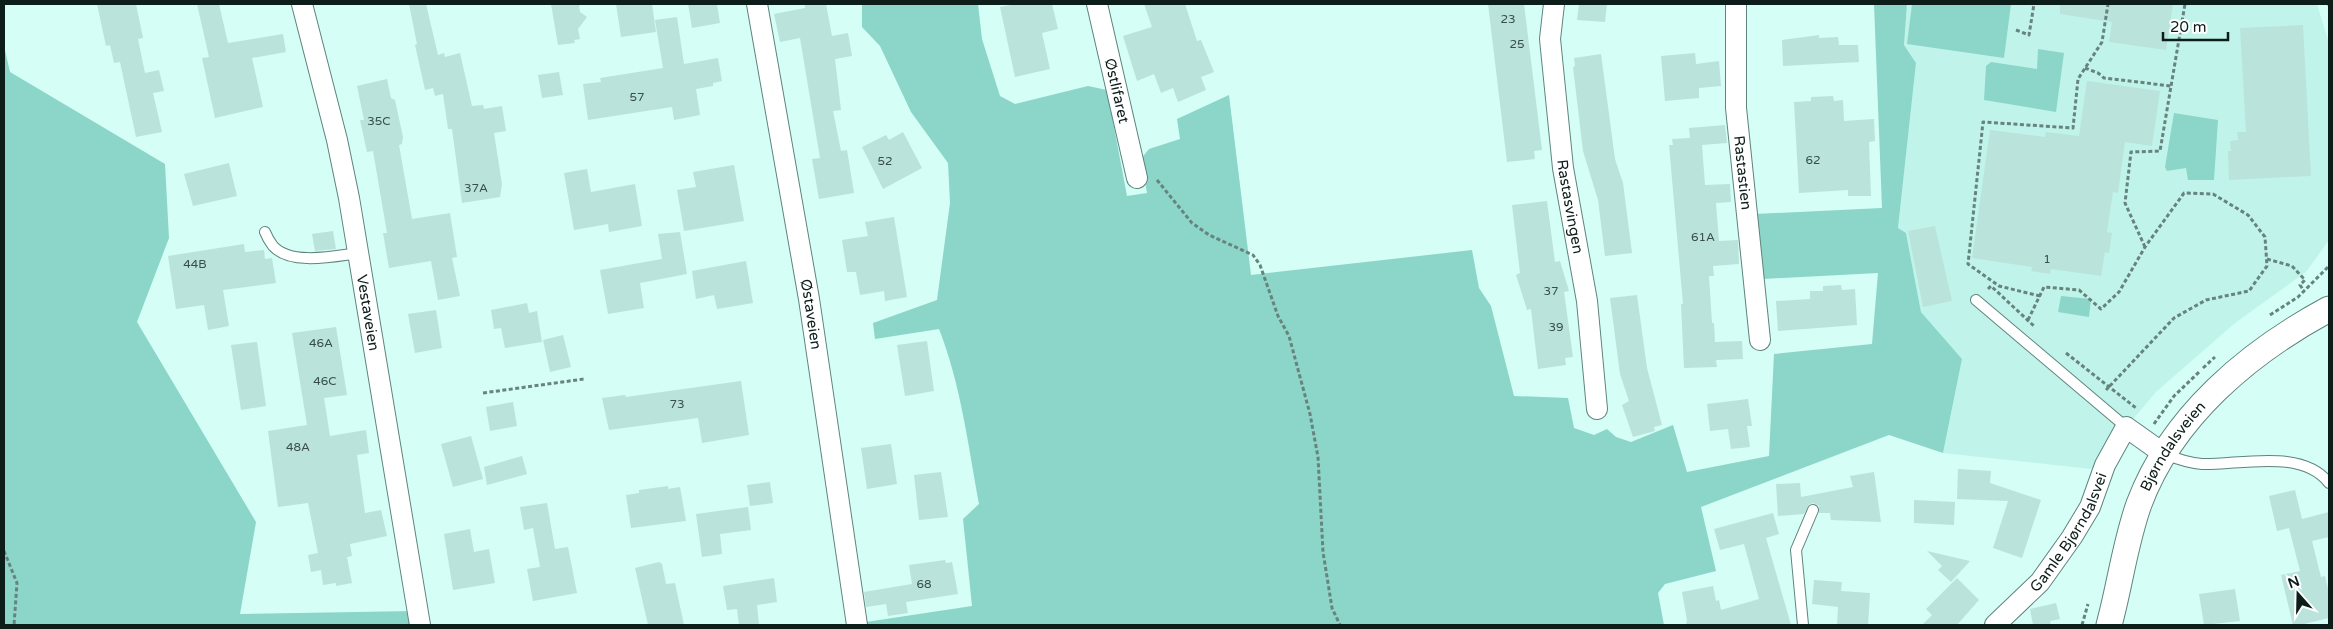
<svg xmlns="http://www.w3.org/2000/svg" width="2333" height="629" viewBox="0 0 2333 629" font-family="'Varela Round',sans-serif">
	<style>
		.built { fill: #c0f4ea }
		.green { fill: #8bd6c8 }
		.building { fill: #bae3db }
		.lines { fill: none; stroke-linecap: round; stroke-linejoin: round }
		.service-casing { stroke: #5e847d; stroke-width: 12 }
		.minor-casing { stroke: #5e847d; stroke-width: 22 }
		.tertiary-casing { stroke: #5e847d; stroke-width: 27 }
		.path { stroke: #67837e; stroke-width: 3; stroke-dasharray: 4 2.5; stroke-linecap: butt }
		.service { stroke: #fff; stroke-width: 10 }
		.minor { stroke: #fff; stroke-width: 20 }
		.tertiary { stroke: #fff; stroke-width: 25 }
		.labels { text-anchor: middle; dominant-baseline: central; stroke-width: 4; stroke-linejoin: round; paint-order: stroke }
		.number-label { font-size: 12px; fill: #384e4a }
		.street-label { font-size: 15px; fill: #0d1d1a; stroke: #fff }
	</style>
	<rect width="100%" height="100%" fill="#d4fef6"/>
	<!-- built -->
	<path class="built" d="M1907,4h410l12,39v197l-23,32 -71,51 -79,69 -65,77 -148,-16 19,-94 -41,-47 -15,-79 -8,-5 18,-165 -12,-18z"/>
	<!-- green -->
	<path class="green" d="M862,4h116l4,35 18,57 15,8 73,-18 19,4 20,106 20,-3 -6,-34 8,-10 31,-10 -3,-20 52,-24 22,180 221,-25 7,38 12,18 23,90 54,2 6,30 20,7 13,-6 9,8 15,5 42,-17 14,47 82,-16 5,-102 98,-10 6,-71 -115,6 -8,-65 127,-6 -8,-204h33l-3,41 12,18 -18,165 8,5 15,79 41,47 -19,94 -54,-18 -188,72 15,64 -51,13 -7,9 6,32h-797l-1,-3 106,-16 -9,-87 16,-15c-11,-59 -18,-119 -40,-175l-64,10 -2,-16 64,-23 13,-97 -2,-40 -37,-51 -31,-66 -18,-19z
		M1912,4h99l-7,54 -97,-14z
		M4,46l6,26 155,92 4,74 -32,84 119,200 -16,92 175,-3 1,14h-412z
		M2038,49l26,4 -8,59 -72,-12 2,-34 5,-4 46,7z
		M2174,113l44,7 -4,60h-26l-2,-12 -19,3 -2,-4z
		M2061,296l30,3 -2,18 -31,-5z"/>
	<!-- building -->
	<path class="building" d="M97,4h39l7,34 -5,1 7,34 14,-3 5,21 -11,2 9,39 -26,5 -16,-75 -6,1 -4,-18 -4,1z
		M197,4h22l9,39 55,-9 3,18 -34,6 11,49 -48,11 -13,-60 7,-1z
		M409,4h17l12,51 6,-2 1,4 15,-4 12,53 11,-1 1,4 18,-3 4,25 -12,2 8,51 -2,13 -38,6 -10,-74h-4l-5,-35 -8,2 -2,-8 -8,2 -10,-45 2,-1z
		M551,4h28l1,8 7,5 -9,12 2,10 -6,1 1,3 -17,2z
		M616,4h36l4,28 -35,5z
		M688,4h29l3,19 -28,5z
		M805,4h21l6,32 16,-3 4,23 -17,3 6,51 -8,1 8,40 6,-1 7,43 -35,6 -7,-40 8,-1 -20,-120 -20,4 -6,-28 31,-6z
		M1016,4h36l6,25 -16,4 8,36 -35,8 -15,-70z
		M1144,4h41l12,37 4,-1 13,32 -13,5 5,13 -28,12 -5,-14 -12,5 -7,-19 -17,7 -14,-45 29,-9z
		M1488,4h36l18,146 -8,1 1,8 -28,3z
		M1579,4h28l-2,18 -28,-2z
		M2060,4h113l-7,46 -57,-8 3,-20 -52,-8z
		M677,17l7,47 34,-6 4,23 -9,2v3l-17,3 4,26 -26,5 -2,-13 -84,13 -5,-36 18,-2 -1,-4 63,-10 -8,-48z
		M2303,25l8,151 -82,4 -1,-29h3l-1,-10 8,-1 -1,-8h9l-6,-104z
		M1819,35v3l19,-1 1,8h19l1,17 -76,4 -1,-26z
		M1695,53l1,11 23,-3 2,25 -22,2v10l-34,3 -4,-45z
		M1601,54l14,105 8,24 9,70 -27,3 -7,-56 -15,-49 -10,-84 2,-1 -1,-8z
		M559,72l4,23 -21,3 -4,-23z
		M387,79l4,19 4,2 8,37 -1,7 -3,1 13,74 38,-6 7,44 -5,1 8,38 -22,4 -7,-39 -42,7 -6,-35h4l-14,-82 -6,1 -7,-32h4l-7,-34z
		M2087,81l73,10 -8,55 -27,-4 -7,51 -5,-1 -6,40 5,1 -3,20 -4,-1 -4,24 -50,-7 -1,5 -19,-3 1,-4 -60,-9 18,-128 55,7 1,-5 33,4z
		M1833,96l1,5 9,-1 1,21 30,-2 1,22 -6,1 2,54h-23v-6l-49,3 -5,-91 17,-1v-4z
		M1725,125l2,18 -25,2 3,40 25,-1 1,18 -15,1 3,38 19,-1 1,24 -26,2 1,10h-5l3,47h2l1,19 27,-1 1,18 -27,1 1,7 -33,1 -3,-64h2l-14,-159h4l-1,-6 18,-1 -1,-10z
		M903,132l19,36 -39,21 -21,-42 24,-12 3,5z
		M229,163l8,33 -44,10 -9,-32z
		M734,165l10,56 -60,10 -7,-41 19,-3 -3,-15z
		M587,169l4,23 44,-8 7,42 -33,6 -1,-8 -34,6 -10,-57z
		M1547,201l8,61 5,-1 9,30 -5,1 9,65 -8,1 1,7 -28,4 -7,-60 -4,1 -11,-35 4,-2 -8,-68z
		M894,217l13,80 -22,4 -1,-10 -24,4 -4,-23h-9l-5,-32 26,-4 -3,-14z
		M1935,226l17,75 -29,6 -15,-76z
		M333,231l3,18 -21,2 -3,-17z
		M680,232l7,42 -47,9 4,25 -36,6 -8,-44 62,-11 -4,-25z
		M244,244l1,8 19,-2 1,9 7,-1 4,25 -53,7 6,36 -21,4 -4,-25 -28,4 -8,-53z
		M746,261l7,42 -36,6 -3,-14 -18,4 -4,-28z
		M1841,285l1,5 13,-1 2,36 -79,6 -2,-30 34,-2v-8h13v-5z
		M1637,295l10,73 15,57 -8,2 1,4 -22,6 -11,-32 7,-4 -9,-27 -10,-76z
		M527,303l2,10 8,-2 5,31 -37,6 -4,-20 -7,1 -3,-19z
		M436,310l6,38 -27,5 -7,-39z
		M336,327l11,68 -23,3 6,38 36,-6 3,23 -12,2 8,58 16,-3 6,26 -37,8 2,12 -5,1 5,26 -16,3v-3l-13,2 -2,-15 -10,2 -3,-17 10,-2 -10,-50 -30,4 -10,-76 39,-6 -15,-92z
		M563,335l8,32 -21,5 -7,-32z
		M927,341l7,50 -29,5 -8,-51z
		M257,342l9,64 -25,4 -10,-65z
		M741,381l8,54 -47,8 -4,-25 -89,12 -7,-32 23,-3 1,2z
		M1748,399l4,27h-5l3,21 -19,2 -3,-20 -18,2 -3,-27z
		M513,402l4,24 -27,5 -4,-24z
		M471,436l12,43 -30,8 -12,-43z
		M891,444l6,40 -30,5 -6,-41z
		M522,456l5,18 -40,11 -3,-18z
		M1958,469l33,2 -1,12 51,17 -19,58 -29,-10 15,-47 -51,-2z
		M941,472l7,45 -29,3 -5,-45z
		M1874,472l7,50 -50,-2 -1,-7h-11v-7l-6,-3 -4,2 -5,9 -26,2 -2,-32 24,-1 1,14 52,-10 -3,-11z
		M770,482l3,21 -23,3 -3,-21z
		M668,486v3l12,-2 6,34 -55,7 -5,-33 13,-2v-3z
		M2295,490l7,29 27,-7v25l-17,4 9,36 4,-1 4,17v25l-29,7h-7l-12,-50 19,-4 -11,-43 -12,3 -8,-35z
		M1914,500l41,2 -1,23 -40,-2z
		M547,503l8,46 13,-2 9,46 -44,8 -6,-32 13,-2 -7,-39 -9,2 -4,-23z
		M748,507l3,23 -31,4 2,20 -20,3 -6,-43z
		M1773,513l6,21 -13,4 25,87h-105l1,-5 -5,-28 31,-6 3,15 3,-1 2,10 38,-11 -15,-55 -24,6 -6,-21z
		M470,529l4,23 15,-3 6,34 -42,7 -9,-56z
		M1927,551l43,10 -19,21 -13,-12 4,-4z
		M945,560l1,3 6,-1 6,32 -52,8 2,11 -20,3 -2,-12 -20,3 -2,-15 48,-8 -3,-19z
		M659,562l3,2 4,20 9,-1 9,42h-36l-13,-57z
		M774,578l3,24 -20,3 2,20h-20l-2,-16 -10,1 -4,-24z
		M1957,578l22,22 -22,25h-35l10,-10 -6,-6z
		M1814,580l28,2 -1,9 29,2 -2,32h-31l1,-18 -26,-3z
		M2235,589l5,32 -36,4 -5,-31z
		M2056,603l4,16 -10,2 1,4h-18l-3,-16z"/>
	<g class="lines">
		<!-- service casing -->
		<g class="service-casing">
			<path id="service" d="M265,232c2,5 5,10 8,14 18,20 62,10 86,7
				M1976,300l150,127
				M2165,454c12,5 24,9 37,10 38,1 100,-16 127,19
				M1803,625l-7,-75 17,-40"/>
		</g>
		<!-- minor casing -->
		<g class="minor-casing">
			<g id="minor">
				<path id="s1" d="M302,4l35,136 12,58 71,427"/>
				<path id="s2" d="M757,4l52,295 48,326"/>
				<path id="s3" d="M1097,4l40,174"/>
				<path id="s4" d="M1554,4l-4,35 13,129 24,133 10,108"/>
				<path id="s5" d="M1736,4v104l24,232"/>
				<path id="s6" d="M1995,625l45,-43 32,-45 18,-30 15,-42 21,-38 38,27"/>
			</g>
		</g>
		<!-- tertiary casing -->
		<g class="tertiary-casing">
			<g id="tertiary">
				<path id="s7" d="M2109,625c11,-40 16,-82 30,-121 33,-88 110,-152 190,-195"/>
			</g>
		</g>
		<!-- path -->
		<path class="path" d="M2329,4v2
			M2016,30l13,5 5,-31
			M2085,68l13,5 6,5 67,8
			M1157,180l35,43 17,12 44,20 7,10 18,51 11,20 21,78 8,43 5,95 9,56 8,17
			M2145,247l-20,-44 6,-51 29,-1 25,-147
			M2267,259l25,7 13,14 -5,5 4,6
			M1988,289l3,-3 44,41
			M2040,296l-41,-10 -31,-22 15,-142 90,6 5,-49 24,-37 6,-38
			M2270,315l28,-18 31,-31
			M2028,320l16,-33 35,3 22,19 18,-17 26,-45 39,-54 29,1 35,21 17,22 2,29 -18,25 -43,9 -32,18 -68,72
			M2066,353l70,55
			M2203,368l12,-11
			M483,393l101,-14
			M2154,424l20,-28 25,-24
			M4,551l13,32 -3,42
			M2082,625l6,-21"/>
		<!-- service -->
		<use href="#service" class="service"/>
		<!-- minor -->
		<use href="#minor" class="minor"/>
		<!-- tertiary -->
		<use href="#tertiary" class="tertiary"/>
	</g>
	<g class="labels">
		<!-- number labels -->
		<g class="number-label">
			<text x="1508" y="19">23</text>
			<text x="1517" y="44">25</text>
			<text x="637" y="97">57</text>
			<text x="379" y="121">35C</text>
			<text x="1813" y="160">62</text>
			<text x="885" y="161">52</text>
			<text x="476" y="188">37A</text>
			<text x="1703" y="237">61A</text>
			<text x="2047" y="259">1</text>
			<text x="195" y="264">44B</text>
			<text x="1551" y="291">37</text>
			<text x="1556" y="327">39</text>
			<text x="321" y="343">46A</text>
			<text x="325" y="381">46C</text>
			<text x="677" y="404">73</text>
			<text x="298" y="447">48A</text>
			<text x="924" y="584">68</text>
		</g>
		<!-- street labels -->
		<g class="street-label">
			<text stroke="none"><textPath href="#s3" startOffset="89">Østlifaret</textPath></text>
			<text stroke="none"><textPath href="#s5" startOffset="169">Rastastien</textPath></text>
			<text stroke="none"><textPath href="#s4" startOffset="204">Rastasvingen</textPath></text>
			<text stroke="none"><textPath href="#s1" startOffset="316">Vestaveien</textPath></text>
			<text stroke="none"><textPath href="#s2" startOffset="315">Østaveien</textPath></text>
			<text stroke="none"><textPath href="#s7" startOffset="192">Bjørndalsveien</textPath></text>
			<text stroke="none"><textPath href="#s6" startOffset="120">Gamle Bjørndalsvei</textPath></text>
		</g>
	</g>
	<!-- border -->
	<rect width="2333" height="629" fill="none" stroke="#0d1d1a" stroke-width="10"/>
	<!-- north arrow -->
	<g transform="translate(2298 594) rotate(340)" stroke="#ffffff" stroke-width="4" paint-order="stroke">
	<path d="M0-4L9 19L0 12L-9 19Z" fill="#0d1d1a"/>
	<text y="-8" font-size="14" font-weight="bold" text-anchor="middle" fill="#0d1d1a">N</text>
	</g>
	<!-- scale -->
	<path d="M2163 32v8h65v-8" fill="none" stroke="#0d1d1a" stroke-width="2.5"/>
	<text x="2170" y="32" font-size="15" fill="#0d1d1a" stroke="#ffffff" stroke-width="4" paint-order="stroke">20 m</text>
</svg>
